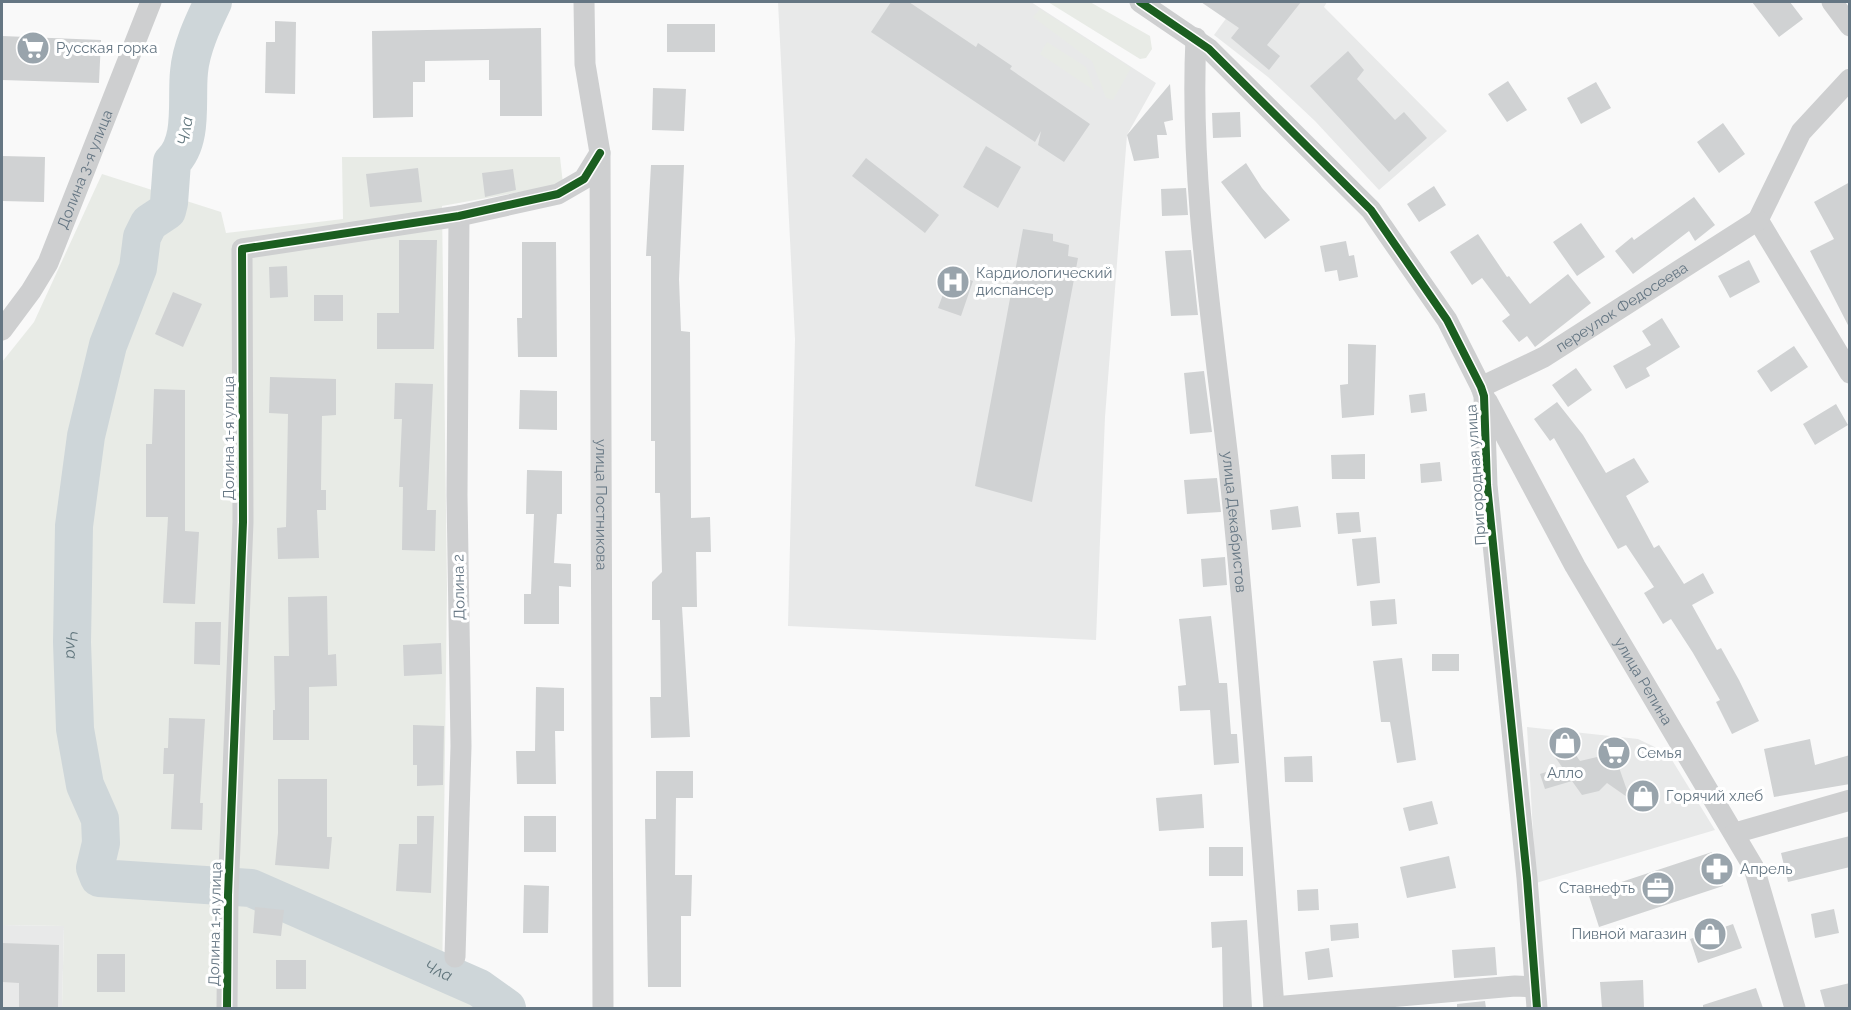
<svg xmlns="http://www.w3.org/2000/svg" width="1851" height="1010" viewBox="0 0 1851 1010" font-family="Raleway,sans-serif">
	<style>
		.built { fill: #e8e9e9 }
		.green { fill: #e8ebe6 }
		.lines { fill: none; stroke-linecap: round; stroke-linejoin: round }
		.river { stroke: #ced6d9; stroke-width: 38 }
		.building { fill: #d0d2d3 }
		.minor { stroke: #cecfd0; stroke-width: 21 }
		.cycleway-casing { stroke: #fff; stroke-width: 11 }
		.cycleway { stroke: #1b5e20; stroke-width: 8 }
		.labels { text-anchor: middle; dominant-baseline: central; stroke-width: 6; stroke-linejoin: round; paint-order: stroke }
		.poi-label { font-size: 15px; fill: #657683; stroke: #fff; text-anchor: start }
		.street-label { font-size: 15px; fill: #657683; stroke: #fff }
		.water-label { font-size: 16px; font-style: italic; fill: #60757c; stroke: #fff }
	</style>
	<rect width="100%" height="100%" fill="#f9f9f9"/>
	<!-- built -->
	<path class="built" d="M778,2h253l125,81 -29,52 -22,282 -9,223 -308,-14 7,-287z
		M1238,2h89l-3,5 123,124 -68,59 -64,-69 -47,-44 -54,-42z
		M1527,727l111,12 23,11 11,10 43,70 -179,53z
		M2,925l62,1 -2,82h-60z"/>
	<!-- green -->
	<path class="green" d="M1048,2h42l60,34 2,13 -6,9 -6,1z
		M1040,9l91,59 -18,32 -7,-2 -14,-37 -59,-44z
		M1047,42l39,25 9,24 -55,-37z
		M342,157h218l3,27 -121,22 5,382 -5,402 38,18h-418l2,-82 -62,-1v-563l32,-40 68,-148 119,38 5,21 117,-14z"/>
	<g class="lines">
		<!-- river -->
		<path class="river" id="s1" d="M213,2c-10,21 -22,46 -24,70 -3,28 5,69 -17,90l-3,41 -2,8 -18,12 -7,14 -4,31 -30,77 -22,91 -12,90 -2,116 3,87 10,56 15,34 1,24 -6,25 4,10 152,10 228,100 28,20"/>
	</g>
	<!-- building -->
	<path class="building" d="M891,2h18l67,45 2,-4 34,23 -2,3 80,55 -26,38 -26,-17 3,-14 -6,11 -164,-110z
		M1201,2h100l-34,43 13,11 -11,14 -38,-32 8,-10z
		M1752,2h38l13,17 -24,18z
		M275,21l21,1 -1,72 -30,-1 1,-51h9z
		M667,24h48v28h-48z
		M541,28l1,88h-42v-36h-11v-20l-64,1v21h-12v35l-40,1 -1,-87z
		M2,36l99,4 -2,43 -97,-3z
		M1348,51l16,19 -7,9 38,41 9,-8 23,26 -38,34 -79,-86z
		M1508,81l19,29 -20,12 -19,-28z
		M1596,82l15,26 -30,16 -14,-26z
		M1170,84l3,36 -9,2 3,13h-10l2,23 -25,3 -7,-26z
		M653,88l33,1 -2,42 -32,-1z
		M1240,112l1,25 -28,1 -1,-25z
		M1723,123l22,31 -26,19 -22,-31z
		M986,146l35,21 -23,41 -35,-21z
		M2,156l43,1 -1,45 -42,-1z
		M866,158l73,57 -14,18 -73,-57z
		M1246,163l16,25 28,32 -25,19 -44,-57z
		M651,165h33l-5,114 2,52 9,1 1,186 19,-1 1,35h-15l1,55h-15l8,130 -39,1 -1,-41h11l-1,-77h-8v-38l10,-10 -2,-79h-5v-52h-4v-185h-5z
		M418,168l4,34 -52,5 -4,-33z
		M513,169l3,21 -31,7 -3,-24z
		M1850,182v147l-40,-78 24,-12 -20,-37z
		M1434,186l12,19 -27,17 -12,-18z
		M1186,188l2,27 -26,1 -1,-27z
		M1694,197l21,28 -20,16 -6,-10 -56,43 -18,-23 17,-14 2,3z
		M1581,223l24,34 -28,19 -24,-34z
		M1023,229l30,5v7l16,4 -1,11 10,2 -46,244 -57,-16z
		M1478,234l29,43 2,-1 21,28 38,-30 23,29 -56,44 -8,-11 -8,6 -17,-21 8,-6 -28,-37 -10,7 -22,-33z
		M399,240h38l-3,109h-57v-36h22z
		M1346,241l3,15 5,-1 4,22 -19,4 -2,-11 -12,2 -5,-26z
		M522,242h34l1,115h-39l-1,-39h5z
		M1191,250l7,65 -27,1 -6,-65z
		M1749,260l11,22 -30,16 -12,-22z
		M287,266l1,31 -18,1 -1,-31z
		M951,273l22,8 -12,35 -23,-8z
		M173,292l29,12 -19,43 -28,-13z
		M314,295h29v26h-29z
		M1662,318l18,29 -34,21 4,8 -24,13 -13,-23 38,-21 -9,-14z
		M1348,344l28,1 -2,70 -32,3 -2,-33 8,-1z
		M1794,346l14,21 -37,25 -14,-21z
		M1576,368l16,22 -24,17 -16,-22z
		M1204,371l8,61 -22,2 -6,-61z
		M270,377l66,2v36l-14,1 -1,74h5v20h-9l2,48 -41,1 -1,-31 9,-1 2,-113 -19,-1z
		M395,383l38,1 -6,126h9l-1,41 -33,-1 1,-63h-4l3,-68h-8z
		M154,389l31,1v141l14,1 -4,72 -32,-1 5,-86h-22v-73h6z
		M520,390l37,1v39l-38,-1z
		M1425,393l2,18 -16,2 -2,-18z
		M1557,402l26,33 23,38 28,-15 15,24 -23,14 28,52 5,-3 25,39 19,-11 11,20 -22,12 25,45 4,-2 18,32 20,41 -27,13 -16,-32 4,-2 -27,-47 -22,-34 -8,5 -19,-31 10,-6 -28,-42 -8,4 -64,-111 -4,3 -16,-22z
		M1836,404l12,21 -33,20 -12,-21z
		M1365,454v25h-33l-1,-24z
		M1440,462l2,19 -21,2 -1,-19z
		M527,470l35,1v43h-5l-3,49 17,1v23l-12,-1v38h-35v-30h7l3,-80h-8z
		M1217,478l4,34 -34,2 -3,-34z
		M1298,506l3,21 -29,3 -2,-20z
		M1359,512l2,20 -23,2 -2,-21z
		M1376,537l4,46 -23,3 -5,-47z
		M1225,557l2,28 -24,2 -2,-28z
		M327,596l1,59 8,-1 1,32 -28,1v53h-36v-30h2l-1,-54h15l-1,-59z
		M1395,599l2,25 -25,2 -2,-25z
		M1211,616l8,67h8l4,51h6l2,29 -25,2 -4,-55 -30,1 -2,-25 8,-1 -7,-66z
		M195,622h26l-1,43 -26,-1z
		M441,643l1,31 -38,2 -1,-31z
		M1432,654h27v17h-27z
		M1402,658l14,102 -19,3 -7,-41h-9l-8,-61z
		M536,687l28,1v43h-9l1,53h-39l-1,-33h19z
		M169,718l36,1 -5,84h3l-1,27 -31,-1 3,-55h-11l1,-26h4z
		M413,725l31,1 -1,59 -26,1v-21h-4z
		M1563,737l17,24 34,-8 16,46 -23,-16 -8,8 -17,4 -10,-14 -27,8 -5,-15 22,-7 -13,-19z
		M1810,739l5,26 35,-10v29l-76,13 -10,-48z
		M1312,756l1,26h-28l-1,-25z
		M656,771h37v27h-17l-1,77h17l-1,41h-10v71h-33l-3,-168h11z
		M278,779h49v58h5l-3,32 -54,-4 3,-32z
		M1202,794l2,34 -45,3 -3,-33z
		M1432,801l6,23 -29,7 -6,-23z
		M417,816h17l-3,77 -35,-2 3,-47h18z
		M524,816h32v36h-32z
		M1850,836v31l-62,15 -7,-29z
		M1209,847h34v29h-34z
		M1712,852l11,34 -124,41 -11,-34z
		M1449,856l7,32 -49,10 -7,-31z
		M524,885l25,1 -1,47h-25z
		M1318,889l1,21 -21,1 -1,-21z
		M255,907l29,3 -3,26 -28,-3z
		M1834,909l5,24 -24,5 -4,-24z
		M1247,920l5,88h-29l-1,-61 -10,1 -1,-26z
		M1358,923l1,15 -28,3 -1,-16z
		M1733,924l9,24 -44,15 -8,-24z
		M2,943l57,2 -1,63h-39v-25l-17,-1z
		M1495,947l2,28 -43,3 -2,-28z
		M1329,948l4,29 -25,3 -3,-28z
		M97,954h28v38h-28z
		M276,960h30v29h-30z
		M1643,980l1,28h-42l-2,-26z
		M1850,983v25h-25l-5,-18z
		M1756,988l7,20h-60v-3z
		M1485,1001l1,7h-29v-4z"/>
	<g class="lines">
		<!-- minor -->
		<g class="minor">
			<path id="s2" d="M584,2l1,62 15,89 3,855"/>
			<path d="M1140,2l69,47 162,161 76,110 34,67 3,9 3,89 40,393 10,130"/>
			<path d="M1832,2l18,24"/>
			<path id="s3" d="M1196,38c-7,145 18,295 34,439 18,177 31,354 44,531"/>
			<path d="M1758,220l92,153"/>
			<path d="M1758,220l43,-88 49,-53"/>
			<path id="s4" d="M2,330l29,-39 17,-28 103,-261"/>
			<path id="s5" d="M1481,387l63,-30 214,-137"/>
			<path id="s6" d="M1487,401l88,165 179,302 41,140"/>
			<path d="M1735,833l115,-33"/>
			<path d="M455,957l6,-211 -4,-251 2,-279"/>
			<path d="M1274,1007l241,-21 19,1"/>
			<path d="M227,1008l1,-113 15,-373 -1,-273 217,-33 99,-22 26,-15 16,-26"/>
		</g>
		<!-- cycleway casing -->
		<g class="cycleway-casing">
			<path id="cycleway" d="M1140,2l69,47 162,161 76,110 34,67 3,9 3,89 40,393 10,130
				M227,1008l1,-113 15,-373 -1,-273 217,-33 99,-22 26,-15 16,-26"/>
		</g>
		<!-- cycleway -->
		<use href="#cycleway" class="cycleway"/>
	</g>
	<!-- icons -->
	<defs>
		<g id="supermarket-disc" transform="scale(1.725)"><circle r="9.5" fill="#99a4ac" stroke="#fff"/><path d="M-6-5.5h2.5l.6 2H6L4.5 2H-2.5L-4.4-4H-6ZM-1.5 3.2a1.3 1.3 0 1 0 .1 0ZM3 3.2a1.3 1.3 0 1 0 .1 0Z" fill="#fff"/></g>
		<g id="hospital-disc" transform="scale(1.725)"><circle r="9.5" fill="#99a4ac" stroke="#fff"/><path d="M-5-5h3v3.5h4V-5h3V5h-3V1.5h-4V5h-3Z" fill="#fff"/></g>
		<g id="shop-disc" transform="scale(1.725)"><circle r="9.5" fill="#99a4ac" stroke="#fff"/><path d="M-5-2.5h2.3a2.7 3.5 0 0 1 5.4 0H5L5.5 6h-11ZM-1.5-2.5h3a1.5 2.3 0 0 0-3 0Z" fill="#fff"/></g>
		<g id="pharmacy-disc" transform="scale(1.725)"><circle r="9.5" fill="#99a4ac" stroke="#fff"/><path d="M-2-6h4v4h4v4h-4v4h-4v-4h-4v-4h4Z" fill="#fff"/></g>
		<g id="office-disc" transform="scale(1.725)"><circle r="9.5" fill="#99a4ac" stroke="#fff"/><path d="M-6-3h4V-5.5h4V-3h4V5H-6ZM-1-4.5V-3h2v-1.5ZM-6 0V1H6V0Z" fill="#fff"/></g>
	</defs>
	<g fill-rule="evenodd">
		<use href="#supermarket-disc" x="33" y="48"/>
		<use href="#hospital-disc" x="953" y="282"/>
		<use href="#shop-disc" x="1565" y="743"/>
		<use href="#supermarket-disc" x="1614" y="753"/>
		<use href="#shop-disc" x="1643" y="796"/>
		<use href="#pharmacy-disc" x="1717" y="869"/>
		<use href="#office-disc" x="1658" y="888"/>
		<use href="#shop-disc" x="1710" y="934"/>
	</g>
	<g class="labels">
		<!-- poi labels -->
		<g class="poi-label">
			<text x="56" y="48">Русская горка</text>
			<text x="976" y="273">Кардиологический<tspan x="976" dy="17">диспансер</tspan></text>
			<text x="1637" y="753">Семья</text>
			<text x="1565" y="773" text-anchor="middle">Алло</text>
			<text x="1666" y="796">Горячий хлеб</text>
			<text x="1740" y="869">Апрель</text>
			<text x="1635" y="888" text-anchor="end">Ставнефть</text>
			<text x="1687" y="934" text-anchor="end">Пивной магазин</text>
		</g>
		<!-- street labels -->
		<g class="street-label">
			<text stroke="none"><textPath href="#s4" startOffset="182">Долина 3-я улица</textPath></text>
			<text stroke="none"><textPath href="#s5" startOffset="162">переулок Федосеева</textPath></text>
			<text transform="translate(229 438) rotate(-90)">Долина 1-я улица</text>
			<text transform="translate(1476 475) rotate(-94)">Пригородная улица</text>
			<text stroke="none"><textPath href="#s2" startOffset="504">улица Постникова</textPath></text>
			<text stroke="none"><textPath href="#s3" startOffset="486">улица Декабристов</textPath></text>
			<text transform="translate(459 587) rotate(-91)">Долина 2</text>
			<text stroke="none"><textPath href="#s6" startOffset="321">улица Репина</textPath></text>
			<text transform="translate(215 924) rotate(-89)">Долина 1-я улица</text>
		</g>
		<!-- water labels -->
		<g class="water-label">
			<text transform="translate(185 131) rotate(-81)">Чла</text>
			<text stroke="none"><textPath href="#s1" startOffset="672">Чла</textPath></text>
			<text stroke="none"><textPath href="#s1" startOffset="1268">Чла</textPath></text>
		</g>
	</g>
	<!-- border -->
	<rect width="1851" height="1010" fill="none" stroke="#657683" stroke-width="6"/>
</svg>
